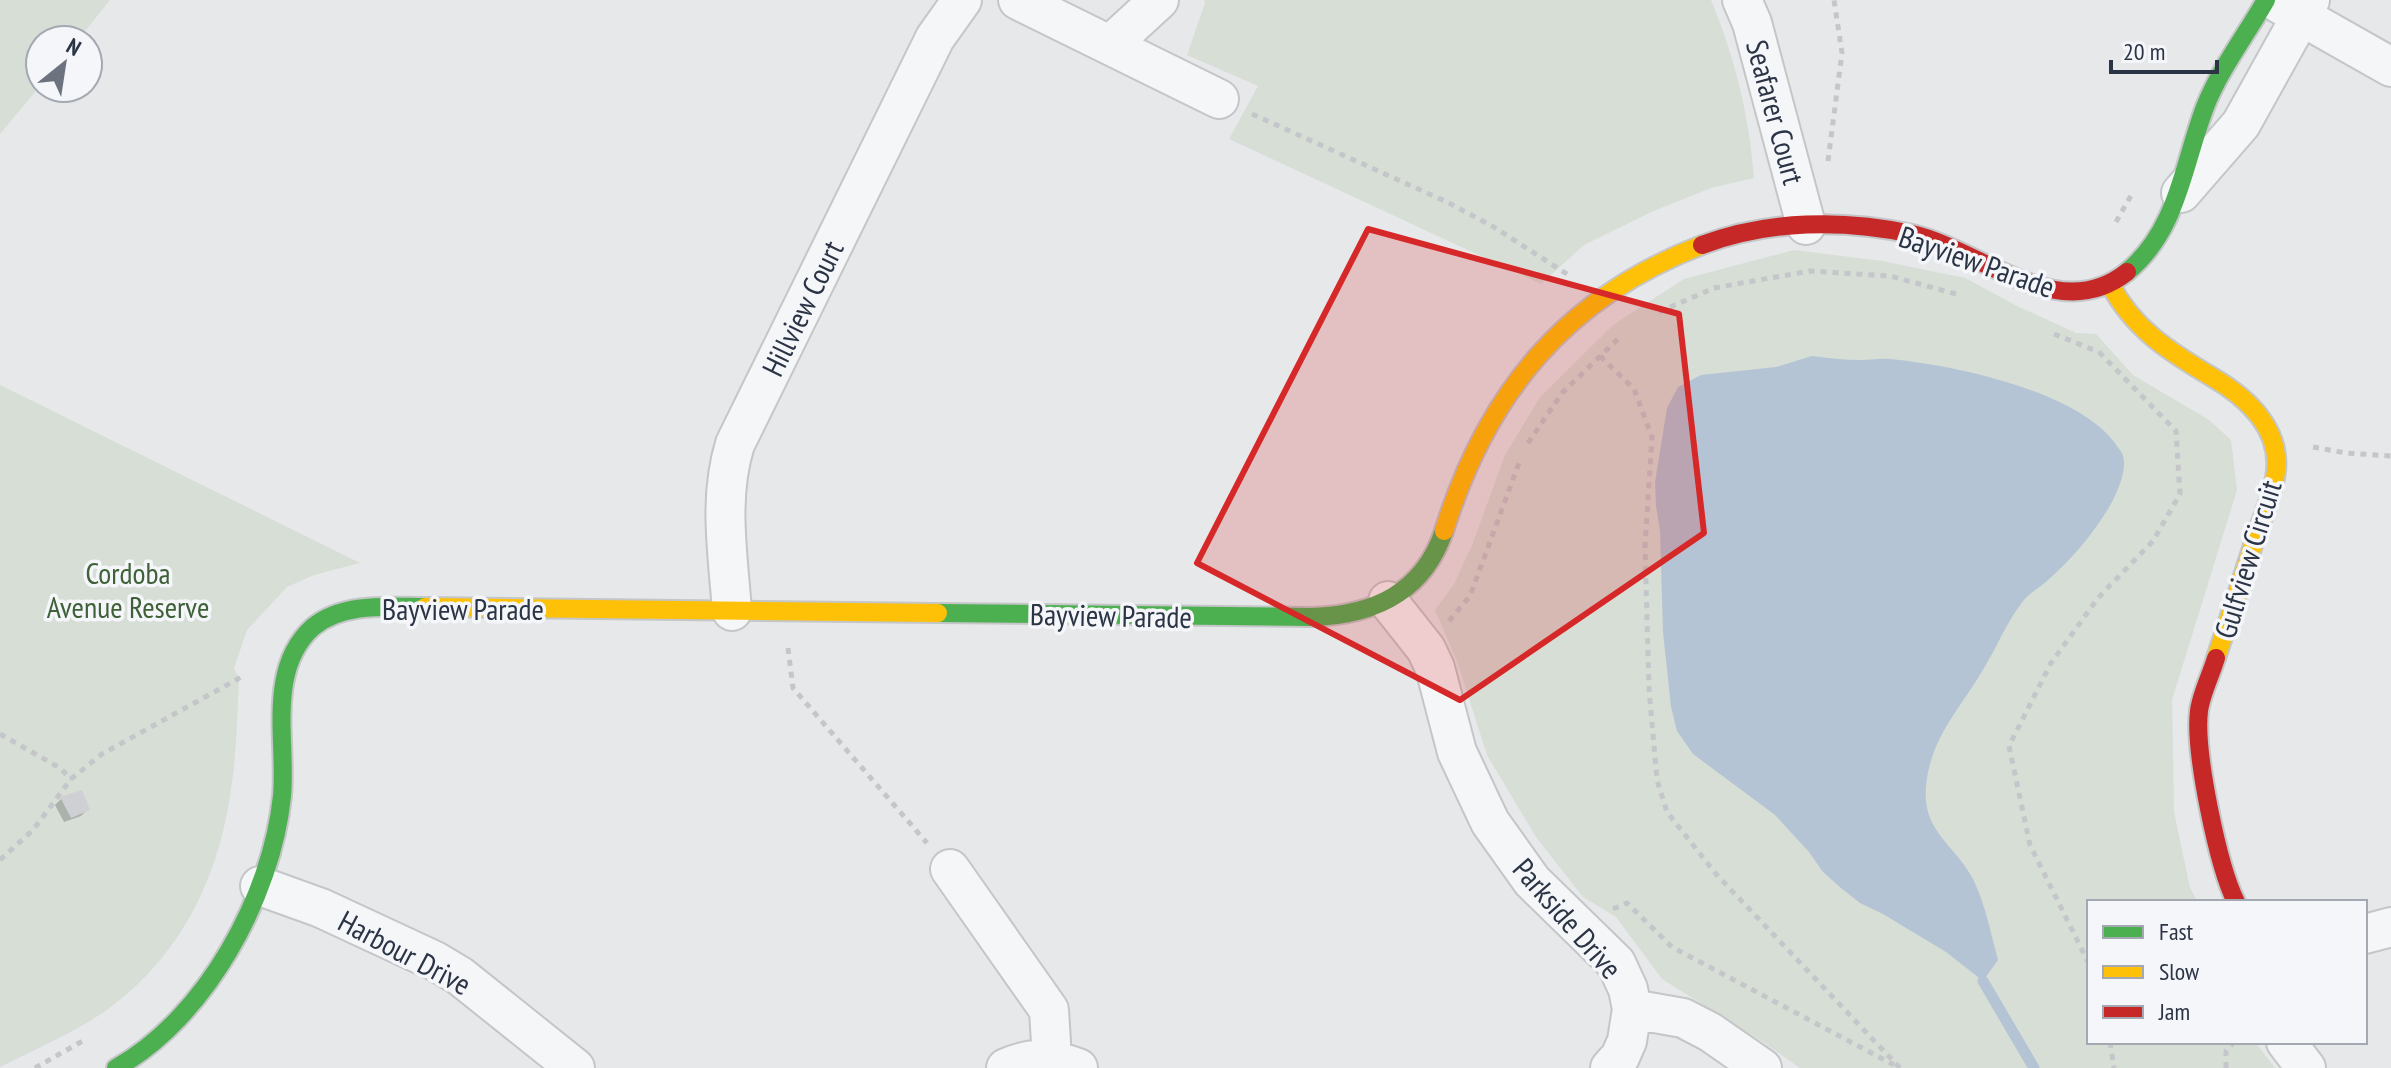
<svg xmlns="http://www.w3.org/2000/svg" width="2391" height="1068" viewBox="0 0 2391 1068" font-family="'PT Sans Narrow',sans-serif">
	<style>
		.green { fill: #d6ded6 }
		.water { fill: #b4c4d5 }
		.shadow { fill: #0003 }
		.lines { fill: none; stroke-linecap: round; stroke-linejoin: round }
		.stream { stroke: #b4c4d5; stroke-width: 11 }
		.building { fill: #ced0d3 }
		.street-casing { stroke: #c4c6c8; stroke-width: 42 }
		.fast-casing { stroke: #c4c6c8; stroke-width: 22 }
		.slow-casing { stroke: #c4c6c8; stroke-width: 22 }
		.jam-casing { stroke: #c4c6c8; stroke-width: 22 }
		.path { stroke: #c5c6ca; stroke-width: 5; stroke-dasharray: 6 6; stroke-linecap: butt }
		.street { stroke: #f5f6f7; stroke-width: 38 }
		.fast { stroke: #4caf50; stroke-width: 18 }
		.slow { stroke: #ffc107; stroke-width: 18 }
		.jam { stroke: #c62828; stroke-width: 18 }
		.marked { fill: #d62828; fill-opacity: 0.2; stroke: #d62828; stroke-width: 6; stroke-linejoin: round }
		.labels { text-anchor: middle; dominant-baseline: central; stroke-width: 7; stroke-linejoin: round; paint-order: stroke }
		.street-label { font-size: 30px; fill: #2b3445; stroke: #f4f6f9 }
		.park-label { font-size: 30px; fill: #3f6138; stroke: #f4f6f9 }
	</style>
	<rect width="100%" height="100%" fill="#e6e8ea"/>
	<!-- green -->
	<path class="green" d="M0,0h110l-32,40h-38v46l-40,48z
		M1204,0h507c24,59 38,114 43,178l-43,10 -60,24 -67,33 -43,39 -312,-145 29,-53 -71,-31 18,-52z
		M1794,250l88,11 83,17 52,28 59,27 20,1 37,41 76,45 22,20 6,50 -65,210 2,112 16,76 8,14h-109v140h166l20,26h-475l-34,-24 -104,-65 -46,-62 -33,-20 -47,-60 -49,-82 -29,-91 -23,-54 19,-26 18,-39 33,-90 35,-58 73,-72 71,-46z
		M0,385l360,178 -46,12 -27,12 -40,43 -13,38 5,11c-2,34 -2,69 -7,103 -11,89 -47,169 -120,224 -33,25 -75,42 -112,61z"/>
	<!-- water -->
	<path class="water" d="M1812,356c16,2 32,4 48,4 10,0 21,-2 30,-1 63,6 190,32 227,87 2,3 5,6 6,10 4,14 -5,34 -11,46 -16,29 -40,57 -65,79 -8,7 -17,12 -23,19 -17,21 -26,45 -40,68 -23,40 -53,68 -58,118 -4,46 28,57 47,93 12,24 18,55 25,81l-15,21 -37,-29 -63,-38 -23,-11 -19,-15 -18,-16 -14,-20 -34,-37 -82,-61 -16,-23 -6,-24 -8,-75 -3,-101 -4,-25 -1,-24 12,-74 11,-21 23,-12 75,-8z"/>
	<!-- shadow -->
	<path class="shadow" d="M80,792l7,18 -6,6 -17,6 -9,-17 6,-6z"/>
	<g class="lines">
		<!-- stream -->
		<path class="stream" d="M1983,981l51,87"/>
	</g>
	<!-- building -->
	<path class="building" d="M82,790l8,20 -19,8 -11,-21z"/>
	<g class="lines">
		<!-- street casing -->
		<g class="street-casing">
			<path id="street" d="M1018,0l201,99
				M1742,0l10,23 54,202
				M2278,3l113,64
				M1110,45l49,-45
				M2181,193l60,-69 69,-124
				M1388,601l38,48 9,19 22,84 33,70 42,59 84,82 12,26 4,20 -5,32 -7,16 -10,11
				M732,611c-4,-57 -14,-112 3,-167l200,-406 27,-38
				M950,869l99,141 3,49
				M260,886l61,22 114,53 25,15 115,92
				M2365,934l26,-7
				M1632,1009l51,9 27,14 52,36
				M2286,1042l20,26
				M1006,1068c27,-12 45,-10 72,0"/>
		</g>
		<!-- fast casing -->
		<g class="fast-casing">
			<path id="fast" d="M2127,272c51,-42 56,-107 78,-165 15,-38 41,-72 61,-107
				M938,613l374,4c62,-2 111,-24 132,-86
				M116,1068c90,-50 156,-172 166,-272 5,-54 -16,-127 31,-169 30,-25 76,-20 112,-20"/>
		</g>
		<!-- slow casing -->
		<g class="slow-casing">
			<path id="slow" d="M2110,284c23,45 60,68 102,93 36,21 72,54 63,101 -4,21 -14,43 -21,64 -12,38 -25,77 -38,116
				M1444,531c43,-138 122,-234 258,-286
				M425,607l513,6"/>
		</g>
		<!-- jam casing -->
		<g class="jam-casing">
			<path id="jam" d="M1702,245c66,-25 142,-26 210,-11 70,16 146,93 215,38
				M2216,658c-5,17 -15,36 -17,53 -5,40 19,155 37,191"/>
		</g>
		<!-- path -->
		<path class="path" d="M1252,114l195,88 45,24 75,48
			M1828,161l14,-108 -8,-53
			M2116,222l17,-30
			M1659,312l55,-24 96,-17 80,5 66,18
			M2054,334l45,18
			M1600,356l34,33 18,48 -7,110 4,142 8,91 10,32 49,62 184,194
			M1528,443l34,-50 56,-54
			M2313,447l33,6 45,3
			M1449,621l21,-25 49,-133
			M788,648l5,40 134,155
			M0,734l60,34 11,11
			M0,860l33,-30 38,-51 31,-25 143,-79
			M1613,909l14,-6 45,44 222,118
			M2089,964l-59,-119 -21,-99 42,-83 47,-65 55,-57 27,-47 -4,-63 -77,-79
			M2110,1042l4,26
			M35,1068l51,-29
			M2226,1068v-17l8,-9"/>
		<!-- street -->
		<use href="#street" class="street"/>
		<!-- fast -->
		<use href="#fast" class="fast"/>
		<!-- slow -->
		<use href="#slow" class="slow"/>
		<!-- jam -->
		<use href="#jam" class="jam"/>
	</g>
	<!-- marked area -->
	<path class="marked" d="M1368,229l311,85 25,219 -244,167 -263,-137z"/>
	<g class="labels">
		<!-- street labels -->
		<g class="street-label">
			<text transform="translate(1776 112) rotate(75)">Seafarer Court</text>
			<text transform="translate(1977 261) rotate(19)">Bayview Parade</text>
			<text transform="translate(802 308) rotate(-64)">Hillview Court</text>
			<text transform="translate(2247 559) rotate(-73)">Gulfview Circuit</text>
			<text x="463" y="608">Bayview Parade</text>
			<text transform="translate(1111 615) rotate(1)">Bayview Parade</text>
			<text transform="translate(1568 918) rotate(49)">Parkside Drive</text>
			<text transform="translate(405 952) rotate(28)">Harbour Drive</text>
		</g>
		<!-- park labels -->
		<g class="park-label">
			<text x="128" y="572">Cordoba<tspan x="128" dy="34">Avenue Reserve</tspan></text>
		</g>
	</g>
	<!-- legend -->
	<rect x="2087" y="900" width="280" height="144" fill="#f4f6f9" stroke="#a4a8b1" stroke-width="2"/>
	<rect x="2103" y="926" width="40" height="12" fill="#4caf50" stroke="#a4a8b1" stroke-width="2"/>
	<text x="2159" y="940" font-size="24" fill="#2b3445">Fast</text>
	<rect x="2103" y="966" width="40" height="12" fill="#ffc107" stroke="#a4a8b1" stroke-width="2"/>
	<text x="2159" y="980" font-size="24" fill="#2b3445">Slow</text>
	<rect x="2103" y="1006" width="40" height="12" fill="#c62828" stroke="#a4a8b1" stroke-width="2"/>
	<text x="2159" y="1020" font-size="24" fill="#2b3445">Jam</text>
	<!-- north arrow -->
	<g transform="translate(64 64) rotate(30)"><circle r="38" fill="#f4f6f9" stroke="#a4a8b1" stroke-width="2"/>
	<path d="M0-6L14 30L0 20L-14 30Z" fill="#6c737f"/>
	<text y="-12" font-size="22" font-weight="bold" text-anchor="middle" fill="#2b3445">N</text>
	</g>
	<!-- scale -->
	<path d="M2111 60v12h106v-12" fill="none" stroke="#2b3445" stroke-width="4"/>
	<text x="2123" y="60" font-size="24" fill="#2b3445" stroke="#f4f6f9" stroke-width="6" paint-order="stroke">20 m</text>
</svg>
